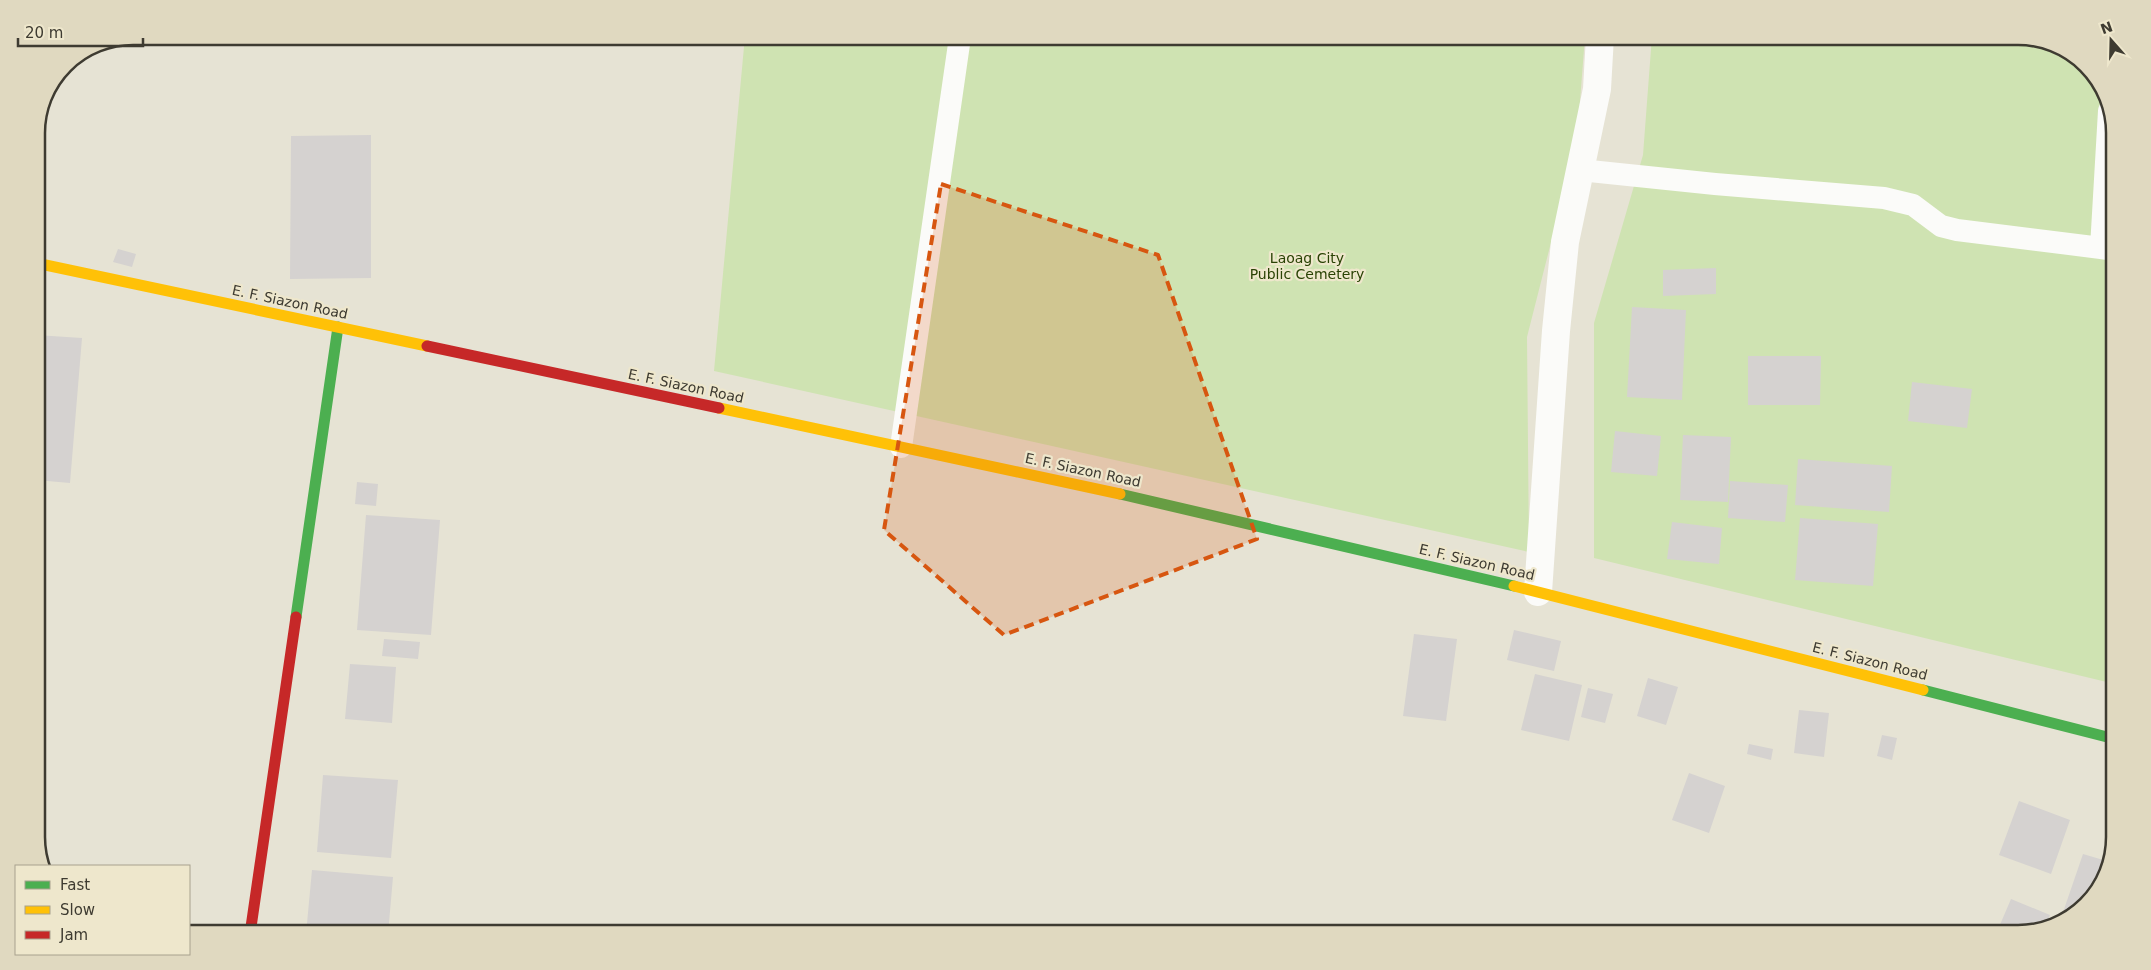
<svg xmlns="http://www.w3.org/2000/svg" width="2151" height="970" viewBox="0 0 2151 970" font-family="'DejaVu Sans',sans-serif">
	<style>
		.green { fill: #cfe3b2 }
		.building { fill: #d5d2d0 }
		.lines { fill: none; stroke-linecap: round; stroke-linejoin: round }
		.lane { stroke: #fbfbf9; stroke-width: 22 }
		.street { stroke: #fbfbf9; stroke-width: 28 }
		.fast { stroke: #4caf50; stroke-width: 11 }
		.slow { stroke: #ffc107; stroke-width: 11 }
		.jam { stroke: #c62828; stroke-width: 11 }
		.marked { fill: #d75610; fill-opacity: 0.2; stroke: #d75610; stroke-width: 4; stroke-dasharray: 10 6; stroke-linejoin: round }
		.labels { text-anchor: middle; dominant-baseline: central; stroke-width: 4.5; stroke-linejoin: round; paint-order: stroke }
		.park-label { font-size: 14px; fill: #294204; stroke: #eee7cc }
		.street-label { font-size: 14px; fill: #3e3b31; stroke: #eee7cc }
		.rim { fill: none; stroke: #3e3b31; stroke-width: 2.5 }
	</style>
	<rect width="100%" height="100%" fill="#e6e3d4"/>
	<!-- green -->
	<path class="green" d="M745,36h840l-8,104 -50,197 2,215 -815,-181z
		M1652,36h366l37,8 43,35 17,48v557l-521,-126v-235l49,-168z"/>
	<!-- building -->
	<path class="building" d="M371,135v143l-81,1 1,-143z
		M118,249l18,5 -4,13 -19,-5z
		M1716,268v26l-53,2v-26z
		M1632,307l54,3 -4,90 -55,-3z
		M36,335l46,3 -12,145 -34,-3z
		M1748,356h73l-1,49h-72z
		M1912,382l60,7 -5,39 -59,-7z
		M1615,431l46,5 -4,40 -46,-4z
		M1683,435l48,2 -3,65 -48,-2z
		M1798,459l94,7 -3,46 -94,-7z
		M1730,481l58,4 -3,37 -57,-4z
		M357,482l21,2 -2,22 -21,-2z
		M366,515l74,5 -9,115 -74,-5z
		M1800,518l78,6 -5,62 -78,-6z
		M1672,522l50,6 -3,36 -52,-5z
		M1514,630l47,11 -7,30 -47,-11z
		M1414,634l43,5 -11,82 -43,-5z
		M384,639l36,3 -2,17 -36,-3z
		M350,664l46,3 -4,56 -47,-4z
		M1535,674l47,11 -13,56 -48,-11z
		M1648,678l30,9 -12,38 -29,-9z
		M1588,688l25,6 -8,29 -24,-6z
		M1799,710l30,3 -5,44 -30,-4z
		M1882,735l15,3 -5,22 -15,-4z
		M1749,744l24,5 -2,11 -24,-6z
		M1689,773l36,13 -16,47 -37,-13z
		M323,775l75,5 -7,78 -74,-6z
		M2019,801l51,19 -19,54 -52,-19z
		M2083,854l27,8 -3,12 -35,43 -12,4z
		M312,870l81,7 -5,57h-82z
		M2011,899l39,16 -4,10 -28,9h-22z"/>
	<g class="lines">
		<!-- lane -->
		<path class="lane" d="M2109,111l-8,137 14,2
			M1580,170l135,14 169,14 29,7 28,21 16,4 144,18
			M901,447l59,-410"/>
		<!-- street -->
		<path class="street" d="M1538,592l18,-261 9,-89 32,-153 3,-53"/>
		<!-- fast -->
		<path class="fast" d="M1120,494l394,92
			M296,617l42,-290
			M1923,690l192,49"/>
		<!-- slow -->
		<path class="slow" d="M36,263l391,83
			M719,408l401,86
			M1514,586l409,104"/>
		<!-- jam -->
		<path class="jam" d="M427,346l292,62
			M250,934l46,-317"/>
	</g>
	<!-- marked area -->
	<path class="marked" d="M941,184l217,71 99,284 -253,96 -120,-105z"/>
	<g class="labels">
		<!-- park labels -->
		<g class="park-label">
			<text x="1307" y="258">Laoag City<tspan x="1307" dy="16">Public Cemetery</tspan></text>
		</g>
		<!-- street labels -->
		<g class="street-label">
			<text transform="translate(290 302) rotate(12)">E. F. Siazon Road</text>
			<text transform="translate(686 386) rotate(12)">E. F. Siazon Road</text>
			<text transform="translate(1083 470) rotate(12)">E. F. Siazon Road</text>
			<text transform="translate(1477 562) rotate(13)">E. F. Siazon Road</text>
			<text transform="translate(1870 661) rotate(14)">E. F. Siazon Road</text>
		</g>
	</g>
	<!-- crop -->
	<path d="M0 0H2151V970H0ZM133 45H2018A88 88 0 0 1 2106 133V837A88 88 0 0 1 2018 925H133A88 88 0 0 1 45 837V133A88 88 0 0 1 133 45Z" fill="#e0d9c0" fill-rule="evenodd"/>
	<path class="rim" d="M133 45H2018A88 88 0 0 1 2106 133V837A88 88 0 0 1 2018 925H133A88 88 0 0 1 45 837V133A88 88 0 0 1 133 45Z"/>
	<!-- legend -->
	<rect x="15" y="865" width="175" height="90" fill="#eee7cc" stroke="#a8a28e"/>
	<rect x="25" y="881" width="25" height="8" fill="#4caf50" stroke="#a8a28e"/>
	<text x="60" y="890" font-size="15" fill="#3e3b31">Fast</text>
	<rect x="25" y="906" width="25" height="8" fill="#ffc107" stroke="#a8a28e"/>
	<text x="60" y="915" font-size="15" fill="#3e3b31">Slow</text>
	<rect x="25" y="931" width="25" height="8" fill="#c62828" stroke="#a8a28e"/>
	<text x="60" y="940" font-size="15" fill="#3e3b31">Jam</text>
	<!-- north arrow -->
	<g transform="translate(2111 40) rotate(340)" stroke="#eee7cc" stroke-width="4" paint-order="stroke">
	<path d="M0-4L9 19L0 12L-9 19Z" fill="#3e3b31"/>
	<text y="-8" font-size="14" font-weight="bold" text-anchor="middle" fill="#3e3b31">N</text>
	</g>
	<!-- scale -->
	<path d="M18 38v8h125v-8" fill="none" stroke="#3e3b31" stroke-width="2.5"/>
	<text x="25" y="38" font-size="15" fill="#3e3b31" stroke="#eee7cc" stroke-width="4" paint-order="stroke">20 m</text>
</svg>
